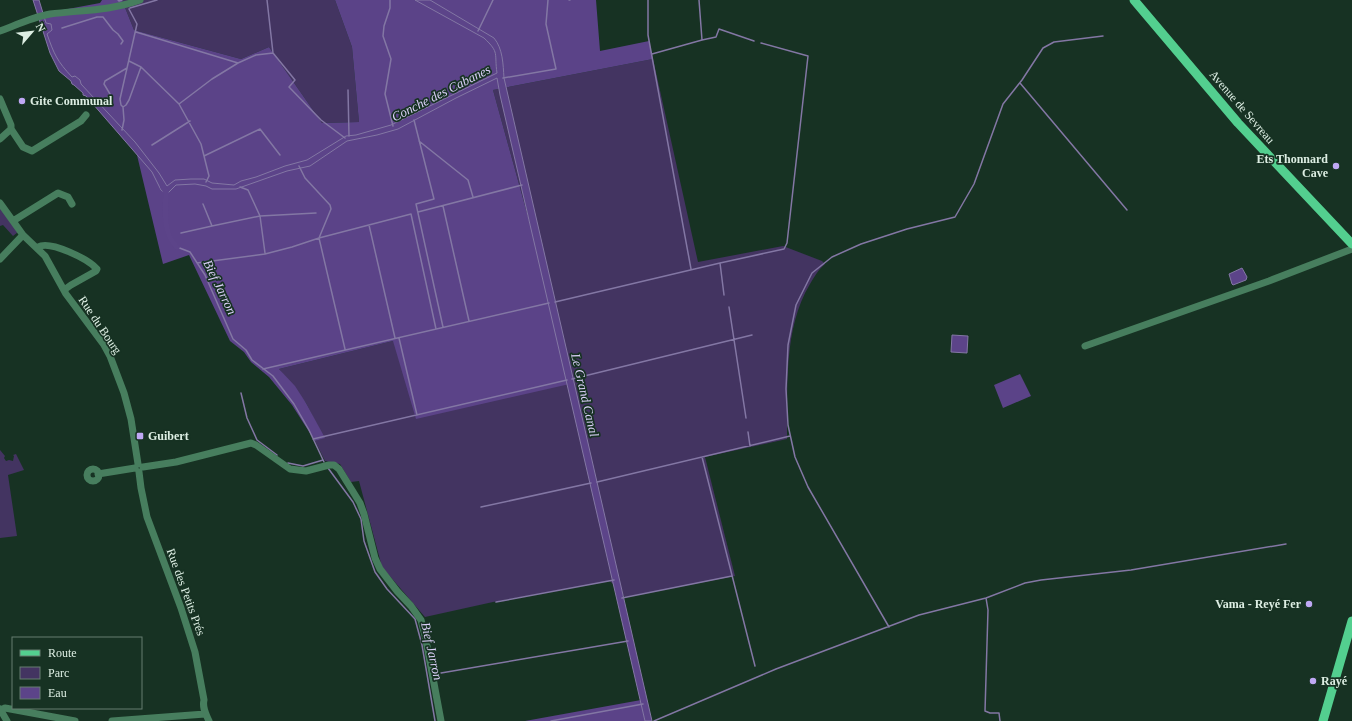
<svg xmlns="http://www.w3.org/2000/svg" width="1352" height="721" viewBox="0 0 1352 721" font-family="'Times New Roman',serif">
	<style>
		.green { fill: #433461 }
		.forest { fill: #5b4388 }
		.water { fill: #5c4489; stroke: #8377a4 }
		.lines { fill: none; stroke-linecap: round; stroke-linejoin: round }
		.stream { stroke: #8377a4; stroke-width: 1.5 }
		.canal { stroke: #5c4489; stroke-width: 5.5 }
		.minor { stroke: #477e5e; stroke-width: 7 }
		.major { stroke: #53cf8f; stroke-width: 9 }
		.poi-dot { fill: #bfa8f4; stroke: #173223; stroke-width: 1.5 }
		.labels { text-anchor: middle; dominant-baseline: central; stroke-width: 3.5; stroke-linejoin: round; paint-order: stroke }
		.poi-label { font-size: 12px; font-weight: bold; fill: #ddeee3; stroke: #173223; text-anchor: start }
		.street-label { font-size: 12px; fill: #ddeee3; stroke: #173223 }
		.water-label { font-size: 13px; font-style: italic; fill: #dbd0f8; stroke: #173223 }
	</style>
	<rect width="100%" height="100%" fill="#173223"/>
	<!-- green -->
	<path class="green" d="M122,0h213l17,47 7,75 -37,1 -53,-76 -28,12 -107,-29z
		M653,59l45,203 85,-16 39,15 3,3c-7,6 -10,12 -15,20 -27,45 -22,103 -23,155l-82,18 30,119 -110,21 -15,-16 -117,21 -68,15 -43,-50 -23,-86 -8,1 -11,-18 -15,-3 -10,-20 9,-3 -18,-35 -27,-34 114,-28 181,42 -81,-293z
		M0,208l18,24 -5,4 -10,-11 -3,1z
		M0,450l5,6 -1,2 2,3 3,-1 4,1 1,-5 -1,-1 3,-1 8,16 -16,5 9,61 -17,2z"/>
	<!-- forest -->
	<path class="forest" d="M102,0h20l12,30 107,29 28,-12 53,76 37,-1 -7,-75 -17,-47h261l4,51 49,-10 4,18 -160,31 81,293 -158,36 -23,-78 -114,28 16,17 11,17 19,35 -10,3 -23,-36 -23,-28 -18,-15 -7,-10 -14,-11 -41,-86 -26,9 -27,-113 -39,-46 -36,-35 -10,-17 -10,-39 59,-11z
		M1020,374l11,22 -28,12 -9,-23z
		M641,700l4,21h-120z"/>
	<!-- water -->
	<path class="water" d="M33,0h6l7,23 5,1 1,6 -5,4c7,20 10,27 25,43l3,-1 5,4 1,4 54,58 24,31 8,13 8,-6 16,-1h13l8,4 22,2 7,-4 15,-4 29,-11 22,-6 39,-24 10,-1 35,-10 106,-52c-3,-20 3,-20 -13,-35l-69,-38h15l64,38c9,11 9,26 10,40l148,643h-7l-145,-626 -3,-17 -41,20 -58,31 -21,6 -30,6 -37,25 -23,5 -51,18h-24l-6,-3 -11,-2 -19,1 -9,9 -6,-4 -9,-18 -66,-76 -3,-1v-2l-9,-8 -2,-1 -1,-3 -12,-10 -9,-18z
		M1242,268l5,9 -1,3 -13,5 -1,-1 -3,-10z
		M952,335l16,1 -1,17 -16,-1z"/>
	<g class="lines">
		<!-- stream -->
		<path class="stream" d="M118,0l1,1 3,-1
			M267,0l6,53 22,27 -6,7 32,33 24,18
			M390,0v8l-6,18 -1,10 8,23 -6,35 8,32
			M569,0h1
			M648,0v35l43,234
			M130,8l27,-8
			M62,28l35,-11h6l10,13 5,4 5,7 -2,3
			M478,31l15,-31
			M136,32l102,31 18,-8 17,-2
			M702,40l14,-3 3,-8 35,12
			M652,54l50,-14 -3,-40
			M129,61l12,6 38,37 22,40 8,32 -3,6
			M503,78l53,-9 -10,-45 2,-24
			M1020,83l107,127
			M348,90l1,46
			M108,97l2,-3 -6,-10 1,-3 22,-13
			M179,104l33,-25 26,-16
			M123,107l3,-2 3,-5 12,-33
			M414,120l20,79 -18,5 27,123
			M122,130l2,-10 -1,-13 -2,-2 -1,-6 17,-75 -8,-15
			M419,141l49,39 5,17
			M152,145l38,-24
			M204,156l56,-27 20,26
			M299,166l6,12 25,27 1,4 -12,29 26,111
			M240,187l8,3 12,26 5,37
			M203,204l9,22 48,-10 56,-3
			M443,206l26,115
			M418,212l104,-27
			M369,225l26,113
			M181,233l31,-7
			M177,247l13,5 15,23 28,64 13,11 6,10 21,16 21,28 15,26 15,32
			M197,263l68,-9 27,-7 27,-9 92,-24 25,115
			M720,263l64,-14 3,-6 21,-187 -47,-13
			M555,302l165,-39 4,32
			M729,307l17,111
			M399,338l18,77
			M263,369l286,-66
			M572,379l180,-44
			M241,393l6,25 10,22 20,15
			M748,432l2,14
			M313,439l254,-59
			M702,457l53,209
			M288,463l15,3 20,-6
			M328,468l25,34 8,17 3,22 11,31 12,17 28,30 7,26 13,76
			M597,482l193,-46
			M481,507l110,-24
			M622,598l110,-22
			M986,598l2,12 -3,101 5,2h9l1,8
			M496,602l118,-22
			M889,627l-81,-140 -13,-30 -7,-32 -2,-36 2,-44 8,-40 16,-32 20,-16 29,-13 46,-15 48,-12 19,-33 29,-80 19,-24 21,-32 11,-6 49,-6
			M441,673l187,-32
			M551,721l92,-17
			M654,721l122,-52 143,-54 67,-17 39,-15 16,-3 90,-10 155,-26"/>
		<!-- canal -->
		<path class="canal" d="M163,187l3,4c0,18 -4,43 11,56"/>
		<!-- minor -->
		<path class="minor" d="M0,31c16,-6 33,-14 50,-17 31,-4 60,-3 90,-14
			M0,99l11,26v4l-11,10
			M11,129l12,18 9,4 49,-30 5,-6
			M0,203l23,32 22,21 21,38 38,51 6,11 14,37 7,26 7,45
			M13,221l45,-28 10,4 4,7
			M38,247c12,-7 50,12 59,22l-1,2 -25,14 -7,5
			M0,259l23,-24
			M1085,346l184,-65 83,-32
			M143,467l33,-5 75,-19 5,2 34,24 16,2 23,-6h5l5,4 21,34 4,11 11,44 5,11 17,22 14,15 10,14 4,15 16,86
			M87 475a6 6 0 1 1 12 0a6 6 0 1 1-12 0Z
			M139,472l2,16 6,29 34,91 14,44 9,48c-2,8 2,14 5,21
			M98,474l37,-6
			M0,709l7,12
			M1,710l4,-2 70,13
			M112,721l93,-7"/>
		<!-- major -->
		<path class="major" d="M1134,0l104,123 114,121
			M1323,721l29,-100"/>
	</g>
	<!-- markers -->
	<g class="poi-dot">
		<circle cx="22" cy="101" r="4"/>
		<circle cx="1336" cy="166" r="4"/>
		<rect x="136" y="432" width="8" height="8" rx="2"/>
		<circle cx="1309" cy="604" r="4"/>
		<circle cx="1313" cy="681" r="4"/>
	</g>
	<g class="labels">
		<!-- poi labels -->
		<g class="poi-label">
			<text x="30" y="101">Gite Communal</text>
			<text x="1328" y="159" text-anchor="end">Ets Thonnard<tspan x="1328" dy="14">Cave</tspan></text>
			<text x="148" y="436">Guibert</text>
			<text x="1301" y="604" text-anchor="end">Vama - Reyé Fer</text>
			<text x="1321" y="681">Rayé</text>
		</g>
		<!-- street labels -->
		<g class="street-label">
			<text transform="translate(1242 107) rotate(49)">Avenue de Sevreau</text>
			<text transform="translate(100 325) rotate(56)">Rue du Bourg</text>
			<text transform="translate(186 592) rotate(70)">Rue des Petits Prés</text>
		</g>
		<!-- water labels -->
		<g class="water-label">
			<text transform="translate(441 93) rotate(-27)">Conche des Cabanes</text>
			<text transform="translate(220 287) rotate(64)">Bief Jarron</text>
			<text transform="translate(585 395) rotate(77)">Le Grand Canal</text>
			<text transform="translate(432 651) rotate(77)">Bief Jarron</text>
		</g>
	</g>
	<!-- legend -->
	<rect x="12" y="637" width="130" height="72" fill="#173223" stroke="#667d70"/>
	<rect x="20" y="650" width="20" height="6" fill="#53cf8f" stroke="#667d70"/>
	<text x="48" y="657" font-size="12" fill="#ddeee3">Route</text>
	<rect x="20" y="667" width="20" height="12" fill="#433461" stroke="#667d70"/>
	<text x="48" y="677" font-size="12" fill="#ddeee3">Parc</text>
	<rect x="20" y="687" width="20" height="12" fill="#5c4489" stroke="#667d70"/>
	<text x="48" y="697" font-size="12" fill="#ddeee3">Eau</text>
	<!-- north arrow -->
	<g transform="translate(32 32) rotate(62)" stroke="#173223" stroke-width="3" paint-order="stroke">
	<path d="M0-3L7 15L0 10L-7 15Z" fill="#ddeee3"/>
	<text y="-6" font-size="11" font-weight="bold" text-anchor="middle" fill="#ddeee3">N</text>
	</g>
</svg>
